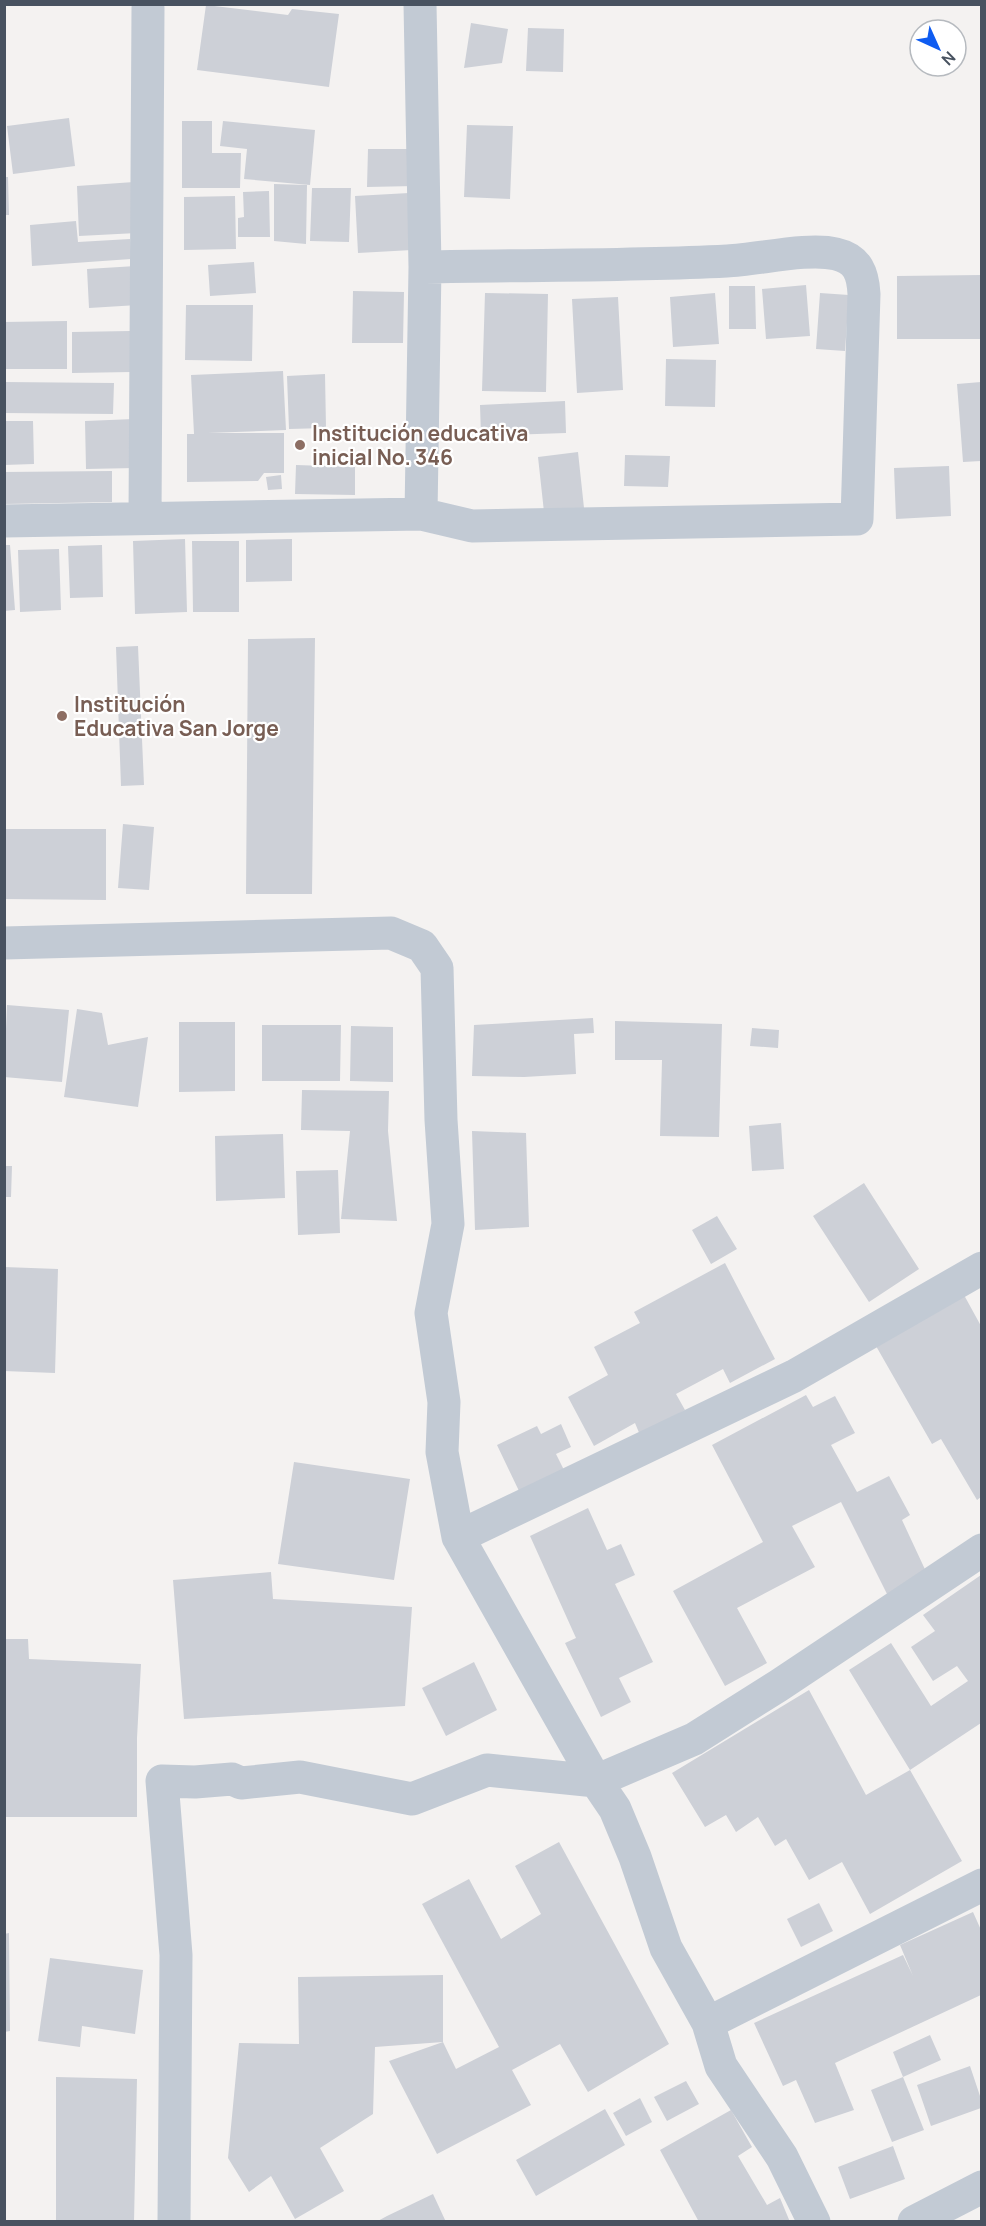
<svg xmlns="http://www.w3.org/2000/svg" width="986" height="2226" viewBox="0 0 986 2226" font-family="Manrope,sans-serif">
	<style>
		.building { fill: #cdd0d7 }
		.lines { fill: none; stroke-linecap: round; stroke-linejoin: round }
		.minor { stroke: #c2cad4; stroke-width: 33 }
		.education-dot { fill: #8d6e63; stroke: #fff; stroke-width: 2 }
		.labels { text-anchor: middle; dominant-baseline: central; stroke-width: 4.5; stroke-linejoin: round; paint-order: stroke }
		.education-label { font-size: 21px; font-weight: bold; fill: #785e54; stroke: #fff; text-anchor: start }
	</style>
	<rect width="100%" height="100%" fill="#f4f2f1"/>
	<!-- building -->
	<path class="building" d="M206,5l82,10 4,-6 47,5 -10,73 -132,-17z
		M471,23l37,6 -6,34 -38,5z
		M528,28l36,1 -1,43 -37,-1z
		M69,118l6,48 -62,8 -6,-48z
		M182,121h30v32h29l-1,35h-58z
		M223,121l92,9 -5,55 -66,-6 3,-30 -27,-3z
		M467,125l46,1 -3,73 -46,-2z
		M368,149h47v37l-48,1z
		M4,177h4l1,38h-5z
		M134,182l3,51 -58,3 -2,-50z
		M274,184l33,1 -1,59 -32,-3z
		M312,188h39l-2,54 -39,-1z
		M269,191l1,46h-32v-19l6,-1 -1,-25z
		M409,193l3,57 -54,3 -3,-57z
		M235,196l1,53 -52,1v-53z
		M76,221l2,21 52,-3 1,20 -99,7 -2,-41z
		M254,262l2,31 -46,3 -2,-31z
		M136,266l2,39 -49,3 -2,-39z
		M981,275v64h-84v-63z
		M806,285l4,51 -44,3 -4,-50z
		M729,286h26l1,43h-27z
		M353,291l51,1 -1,51h-51z
		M485,293l63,1 -2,98 -64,-1z
		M715,293l4,51 -46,3 -3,-50z
		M820,293l29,2 -4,56 -29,-2z
		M618,297l5,93 -46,3 -5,-94z
		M186,305h67l-1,56 -67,-1z
		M67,321v48h-63v-47z
		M130,331l1,41 -59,1v-41z
		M666,359l50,1 -1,47 -50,-1z
		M283,371l3,59 -78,3h76v40h-20l-6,8 -71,1v-48h7l-3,-59z
		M325,374l1,54 -37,1 -2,-53z
		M4,382l110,1 -1,31 -109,-1z
		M981,382v79l-18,1 -6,-78z
		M565,401l1,32 -85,3 -1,-31z
		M134,419l1,49 -49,1 -1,-48z
		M4,421h29l1,43 -30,1z
		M578,452l6,56 -40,4 -6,-55z
		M625,455l45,1 -2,31 -44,-1z
		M296,465l59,2v28l-60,-1z
		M949,466l2,50 -55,3 -2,-51z
		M112,471v31l-108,2v-32z
		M281,475l1,14 -14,1 -2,-13z
		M185,539l2,73 -52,2 -2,-73z
		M292,539v42l-46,1v-42z
		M192,541h47v71h-46z
		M4,545h6l5,65 -11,1z
		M102,545l1,52 -33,1 -2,-52z
		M59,549l2,61 -41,2 -2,-62z
		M315,638l-3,256h-66l2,-255z
		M138,646l6,139 -23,1 -5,-139z
		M123,824l31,3 -5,63 -31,-2z
		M4,829h102v71l-102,-1z
		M7,1005l62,5 -7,72 -58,-5z
		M77,1009l25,4 6,32 40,-8 -10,70 -74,-10z
		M593,1018l1,15 -20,1 2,40 -52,3 -52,-1 2,-51z
		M615,1021l107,3 -3,113 -59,-1 2,-76h-47z
		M179,1022h56v69l-56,1z
		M262,1025h79l-1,56h-78z
		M351,1026l42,1v55l-43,-1z
		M752,1028l27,2 -1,18 -28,-2z
		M302,1090l87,1 -1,40 9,90 -56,-2 9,-88 -49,-1z
		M781,1123l3,46 -32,2 -3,-45z
		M472,1131l54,2 3,94 -54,3z
		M283,1134l2,64 -69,3 -1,-65z
		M4,1166h8l-1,31h-7z
		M338,1170l2,63 -42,2 -2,-64z
		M864,1183l55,86 -50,33 -56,-86z
		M717,1216l20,33 -26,15 -19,-34z
		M725,1263l50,96 -45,24 -7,-14 -47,25 9,16 -45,25 -5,-12 -41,23 -26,-49 40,-22 -14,-28 46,-24 -6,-11z
		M4,1267l54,2 -3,104 -51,-2z
		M964,1295l17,31v171l-4,3 -36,-61 -9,5 -56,-98z
		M806,1395l7,12 22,-11 20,37 -24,12 26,47 32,-16 21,39 -8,5 27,58 -40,20 -48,-96 -49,24 23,41 -78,41 30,55 -42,23 -52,-95 90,-49 -51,-97z
		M561,1424l10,23 -15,7 8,16 -45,21 -22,-46 40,-19 4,8z
		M294,1462l116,17 -16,101 -116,-16z
		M588,1508l19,42 14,-6 14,31 -20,9 38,78 -34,16 12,24 -30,15 -36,-74 11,-5 -46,-102z
		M271,1572l2,27 139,8 -7,99 -221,13 -11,-139z
		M981,1575v148l-71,47 -61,-100 42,-27 40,63 37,-25 -11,-15 -24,15 -22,-34 24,-16 -12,-16z
		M4,1639h24l1,20 112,5 -4,74v79h-133z
		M474,1662l23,48 -51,26 -24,-48z
		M809,1690l57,105 44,-25 52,91 -92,53 -28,-52 -33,18 -23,-41 -11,7 -17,-29 -22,15 -10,-17 -21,12 -33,-54z
		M559,1842l110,202 -81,48 -28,-48 -48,26 19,35 -94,49 -48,-93 54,-19 -68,5 -2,67 -53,34 24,43 -49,28 -24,-43 -22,16 -21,-34 11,-115 60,1 -1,-67 145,-2v67l13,27 43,-22 -77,-143 47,-25 32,60 40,-25 -26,-48z
		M819,1903l14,28 -32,16 -14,-28z
		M973,1912l8,18v65l-146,68 19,47 -39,13 -19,-43 -13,6 -29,-63 149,-68 10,21 -13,-31z
		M9,1933l1,98 -6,1v-98z
		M50,1958l93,12 -8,64 -53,-8 -2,21 -42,-6z
		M930,2035l11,25 -38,17 -10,-25z
		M970,2066l11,33v9l-50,18 -14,-41z
		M56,2077l81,2 -3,143h-78z
		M903,2077l21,53 -32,12 -21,-52z
		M686,2081l13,23 -32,17 -13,-24z
		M640,2098l12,24 -26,14 -13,-23z
		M605,2109l20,36 -89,51 -20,-36z
		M731,2110l21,37 -14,9 29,49 13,-7 10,24h-91l-39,-72z
		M893,2146l12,33 -55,20 -12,-32z
		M433,2194l13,28h-70l11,-6z"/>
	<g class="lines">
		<!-- minor -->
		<path class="minor" d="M421,514l51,12 385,-7 7,-225c-1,-20 -6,-35 -28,-40 -28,-7 -79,6 -109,7 -100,5 -201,4 -302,6
			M145,518l3,-510
			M4,521l417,-7 4,-247 -5,-263
			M4,943l387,-10 31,13 15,22 4,152 7,104 -17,89 13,89 -2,50 16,85 138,244 19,28 20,48 31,91 42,75 13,43 61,91 32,65
			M458,1537l336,-161 188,-108
			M708,2023l274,-138
			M174,2222l2,-267 -14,-174 33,1 37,-3 9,4 59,-6 112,22 75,-29 109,11 98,-42 84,-53 204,-136
			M914,2222l68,-35"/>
	</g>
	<!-- markers -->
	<g class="education-dot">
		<circle cx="300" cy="445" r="6"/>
		<circle cx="62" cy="716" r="6"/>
	</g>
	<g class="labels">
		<!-- education labels -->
		<g class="education-label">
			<text x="312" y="433">Institución educativa<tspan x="312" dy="24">inicial No. 346</tspan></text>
			<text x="74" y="704">Institución<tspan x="74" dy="24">Educativa San Jorge</tspan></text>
		</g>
	</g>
	<!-- border -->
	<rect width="986" height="2226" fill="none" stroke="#485260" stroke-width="12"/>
	<!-- north arrow -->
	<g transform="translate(938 48) rotate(135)"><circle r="28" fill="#ffffff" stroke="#b6babf" stroke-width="1.5"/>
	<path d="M0-4.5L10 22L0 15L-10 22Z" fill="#0f5cf1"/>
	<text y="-9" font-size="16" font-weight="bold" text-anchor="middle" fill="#485260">N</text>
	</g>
</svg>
